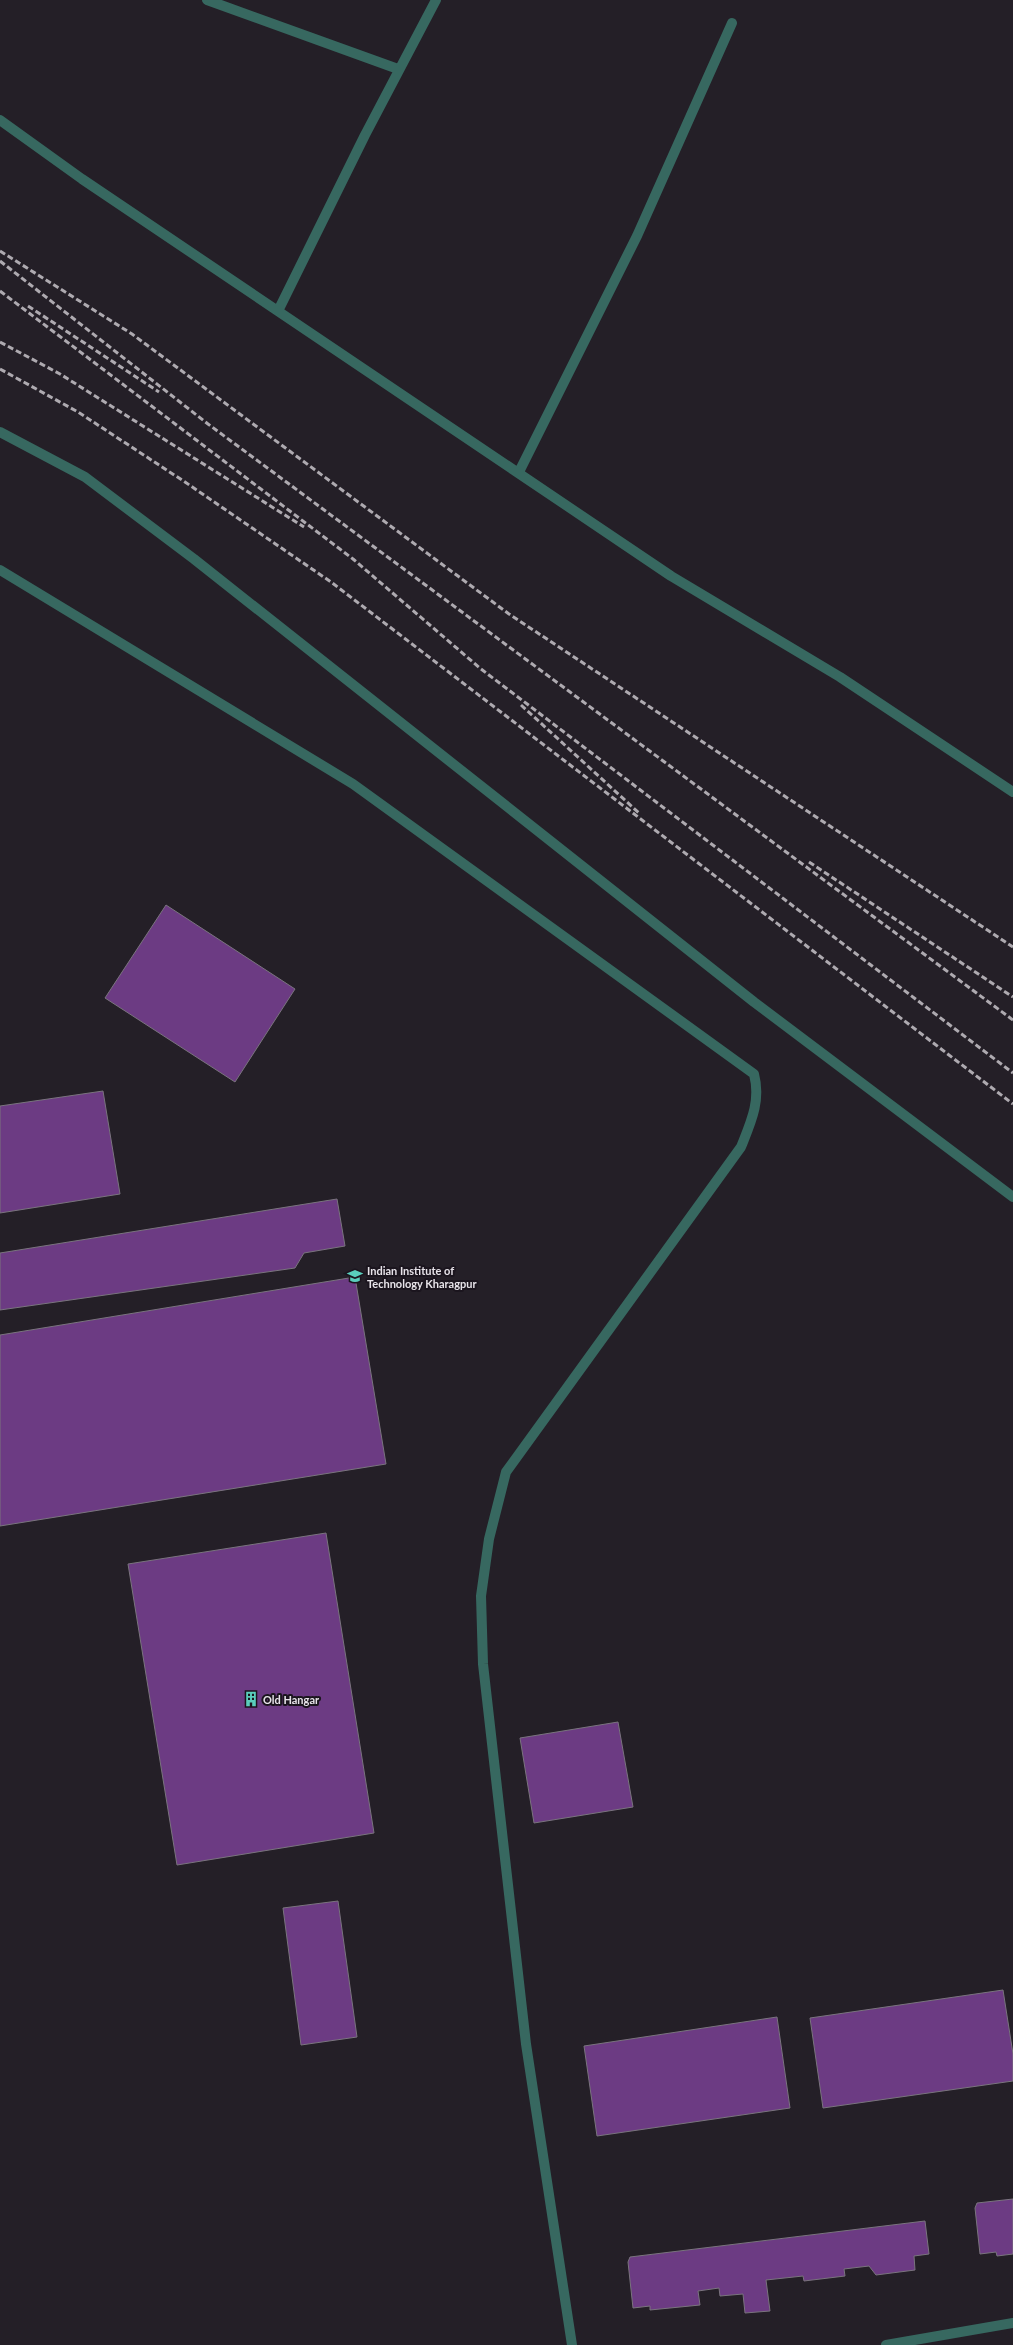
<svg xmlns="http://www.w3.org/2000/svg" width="1013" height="2345" viewBox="0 0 1013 2345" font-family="Lato,sans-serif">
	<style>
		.building { fill: #6c3b83; stroke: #7a747e }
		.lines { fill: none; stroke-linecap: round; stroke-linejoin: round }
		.lane { stroke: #376860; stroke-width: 10 }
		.street { stroke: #376860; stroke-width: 10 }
		.rail { stroke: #aeaab0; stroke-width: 3; stroke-dasharray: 6 3; stroke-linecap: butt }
		.labels { text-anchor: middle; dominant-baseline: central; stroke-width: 4; stroke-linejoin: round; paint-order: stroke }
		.poi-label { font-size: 11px; font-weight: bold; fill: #e7e3e9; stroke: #1b151e; text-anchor: start }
	</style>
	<rect width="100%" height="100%" fill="#241f27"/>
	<!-- building -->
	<path class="building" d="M166,905l129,84 -60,93 -130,-84z
		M103,1091l17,103 -120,19v-107z
		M337,1199l8,47 -41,7 -9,15 -295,42v-57z
		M355,1277l31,187 -386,62v-191z
		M326,1533l48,300 -197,32 -49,-301z
		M618,1722l15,85 -99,16 -14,-85z
		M338,1901l19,136 -56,8 -18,-137z
		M1003,1990l10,64v27l-190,27 -13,-90z
		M777,2017l13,91 -193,28 -13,-90z
		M1013,2199v55l-16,2 -1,-4 -16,2 -5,-46 2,-5z
		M925,2221l4,33 -15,2 1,14 -39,5 -7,-9 -25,3 1,7 -41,5 -1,-5 -37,4 4,31 -25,2 -2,-19 -23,2 -1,-8 -21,3 2,14 -50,5v-4l-17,2 -5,-46 2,-5z"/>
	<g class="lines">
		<!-- lane -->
		<path class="lane" d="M0,570l353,214 401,290c7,27 -3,48 -13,73l-235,325 -17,67 -8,57 2,68 43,380 46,301
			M886,2345l127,-22"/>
		<!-- street -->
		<path class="street" d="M207,0l191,69
			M0,120l82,59 589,397 169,101 173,115
			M278,311l87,-176 71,-135
			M0,432l85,45 109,82 560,443 259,195
			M519,472l118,-236 95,-213"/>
		<!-- rail -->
		<path class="rail" d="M0,251l132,83 377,280 504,333
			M0,261l208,163 805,596
			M0,291l353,268 128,110 532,404
			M28,306l131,86
			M0,342l60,32 244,153
			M0,369l78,43 107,70 146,100 682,522
			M521,705l118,108
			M809,862l204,135"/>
	</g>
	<!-- icons -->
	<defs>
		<g id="university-bare" transform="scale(1.2)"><path d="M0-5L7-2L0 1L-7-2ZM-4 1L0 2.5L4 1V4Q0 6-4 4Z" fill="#5acebc" stroke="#1b151e" stroke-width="2.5" paint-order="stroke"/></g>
		<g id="building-bare" transform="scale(1.2)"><path d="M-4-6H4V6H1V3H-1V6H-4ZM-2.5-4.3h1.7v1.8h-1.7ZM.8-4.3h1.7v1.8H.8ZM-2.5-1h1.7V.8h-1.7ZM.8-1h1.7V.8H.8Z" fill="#5acebc" stroke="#1b151e" stroke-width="2.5" paint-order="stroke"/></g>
	</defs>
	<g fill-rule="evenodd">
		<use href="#university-bare" x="355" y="1276"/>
		<use href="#building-bare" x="251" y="1699"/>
	</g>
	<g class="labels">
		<!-- poi labels -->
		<g class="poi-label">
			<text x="367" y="1270">Indian Institute of<tspan x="367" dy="13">Technology Kharagpur</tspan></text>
			<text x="263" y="1699">Old Hangar</text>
		</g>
	</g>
</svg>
